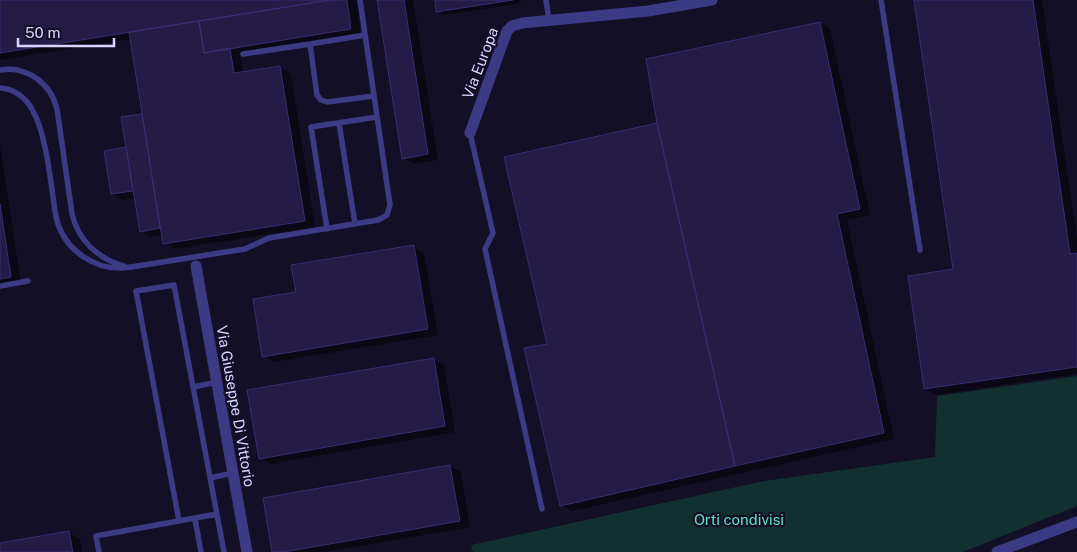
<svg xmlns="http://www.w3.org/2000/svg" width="1077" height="552" viewBox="0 0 1077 552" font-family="'Public Sans',sans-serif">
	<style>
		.green { fill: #12302f }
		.shadow { fill: #0007 }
		.building { fill: #241b47; stroke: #3b2d73 }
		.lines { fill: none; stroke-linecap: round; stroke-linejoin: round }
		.service { stroke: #3d3a85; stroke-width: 5.5 }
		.minor { stroke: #3d3a85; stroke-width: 11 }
		.labels { text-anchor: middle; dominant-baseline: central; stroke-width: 4.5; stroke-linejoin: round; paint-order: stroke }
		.street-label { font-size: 15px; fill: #d9d4ff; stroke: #130f26 }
		.park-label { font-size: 15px; fill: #5fe0c0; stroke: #130f26 }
	</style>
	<rect width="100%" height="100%" fill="#130f26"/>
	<!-- green -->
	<path class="green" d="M1077,376v130l-114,46h-490l-2,-7 293,-64 171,-24 2,-61z"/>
	<!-- shadow -->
	<path class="shadow" d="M0,0h356l5,35 -121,19 3,19 37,-6 11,7 24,153 -140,22 -11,-6 -1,-8 -12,2 -10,-6 -6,-33 -12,2 -11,-6 15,-46 -4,-30 20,-3 -12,-76 -131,21z
		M379,0h34l25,160 -24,4 -11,-6z
		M436,0h84l1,3 -77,12 -6,-4z
		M915,0h127l35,238v136l-141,21 -11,-7 29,-117z
		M820,23l10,6 40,186 -23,5 47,219 -322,72 -11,-6 -13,-161 110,-220z
		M0,144l21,139 -21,3z
		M413,246l11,7 14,82 -164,27 -10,-6 33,-63z
		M433,359l11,6 11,67 -184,32 -11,-6z
		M450,466l11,6 9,55 -144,25h-53z
		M69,533l11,6 2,13h-82v-7z"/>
	<!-- building -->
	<path class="building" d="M0,0h330l-330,53z
		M330,0h17l4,29 -147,24 -5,-32z
		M377,0h27l24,154 -26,5z
		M435,0h78l-77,12z
		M914,0h119l37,254 7,-1v114l-153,22 -16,-113 45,-7z
		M199,21l5,32 26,-5 4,25 46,-7 25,155 -142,23 -34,-212z
		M820,22l40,187 -23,5 47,219 -149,33 -78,-343 -11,-64z
		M142,114l18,114 -20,4 -19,-115z
		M657,123l78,343 -175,40 -36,-158 23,-4 -43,-187z
		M126,147l7,44 -22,3 -7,-43z
		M0,204l11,73 -11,2z
		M414,245l14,84 -166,28 -9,-58 43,-7 -5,-27z
		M434,358l11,68 -186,33 -12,-69z
		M450,465l10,56 -176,31h-12l-9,-54z
		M69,531l4,21h-73v-9z"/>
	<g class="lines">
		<!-- service -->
		<path class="service" d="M546,0l3,20
			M881,0l39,250
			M365,35l-55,9 7,51 4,5 6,2 47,-6
			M243,54l67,-10
			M0,70c27,-5 51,14 57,39l15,105c6,26 26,45 52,52
			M0,88c14,0 27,11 33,23 14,25 18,76 23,106 8,34 41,56 75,50l114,-18 24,-11 109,-18 9,-5 3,-10 -30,-205
			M339,123l16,101
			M470,133l23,100 -8,16 57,260
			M327,229l-16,-102 66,-10
			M0,286l28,-5
			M193,387l24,-5
			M210,478l23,-5
			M195,519l6,33
			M179,521l-43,-230 38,-6 50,267
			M99,552l-3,-16 121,-22"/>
		<!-- minor -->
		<path class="minor" d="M470,133l37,-102 5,-5 10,-3 126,-12 64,-11
			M196,266l51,286
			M997,552l80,-30"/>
	</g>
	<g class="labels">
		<!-- street labels -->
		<g class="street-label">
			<text transform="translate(480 63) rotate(-69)">Via Europa</text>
			<text transform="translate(236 406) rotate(80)">Via Giuseppe Di Vittorio</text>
		</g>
		<!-- park labels -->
		<g class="park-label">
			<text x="739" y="519">Orti condivisi</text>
		</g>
	</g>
	<!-- scale -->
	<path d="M18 38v8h96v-8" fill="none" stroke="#d9d4ff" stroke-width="2.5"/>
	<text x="25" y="38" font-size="15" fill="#d9d4ff" stroke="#130f26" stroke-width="4" paint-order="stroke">50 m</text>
</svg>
